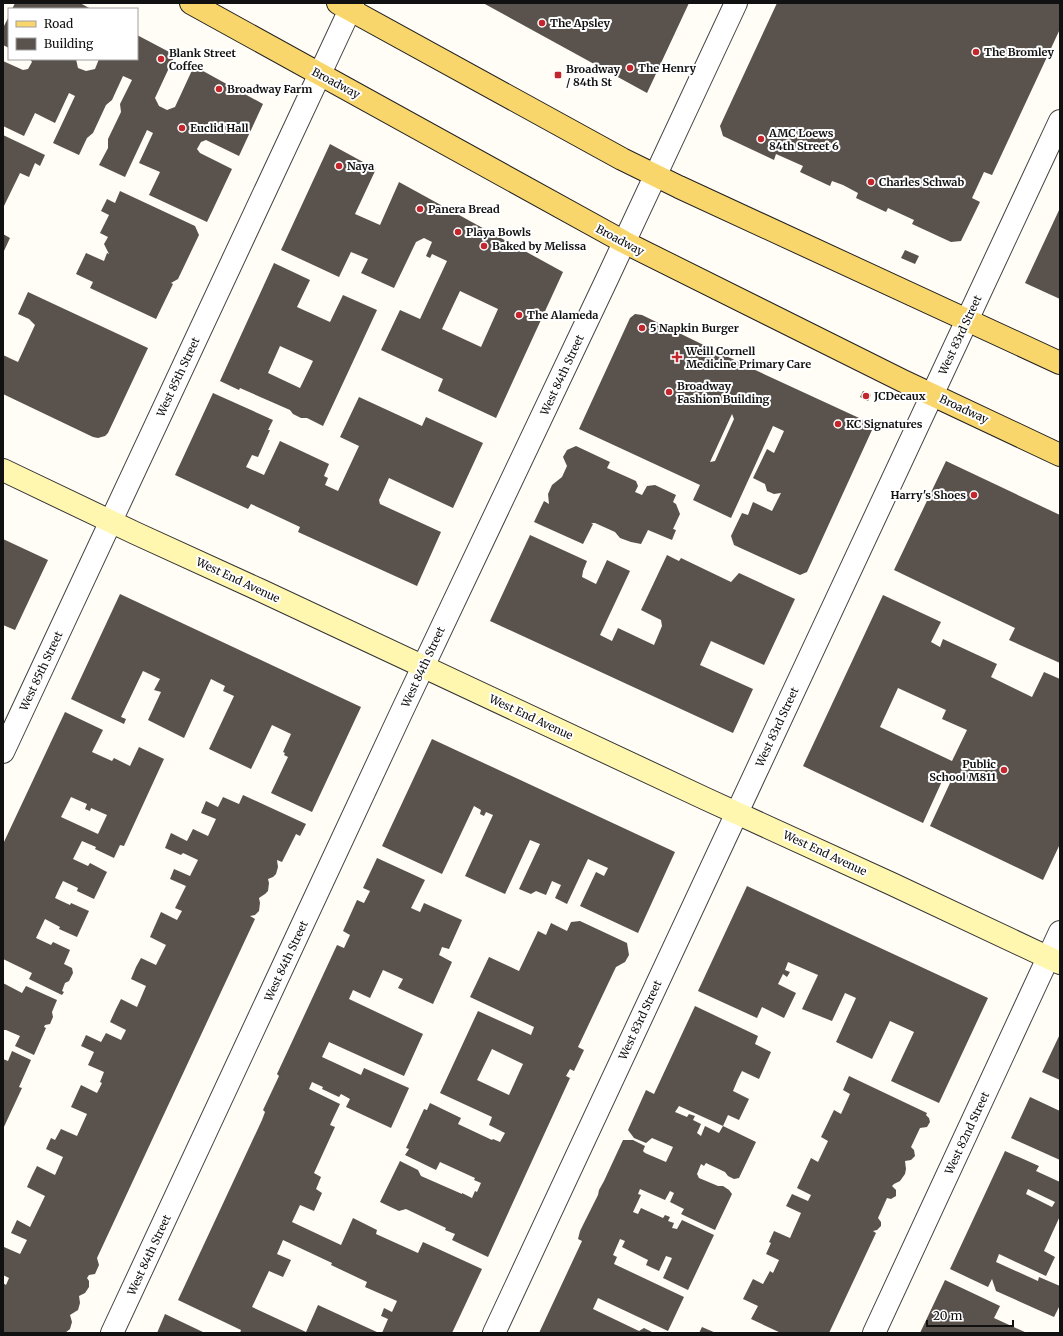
<svg xmlns="http://www.w3.org/2000/svg" width="1063" height="1336" viewBox="0 0 1063 1336" font-family="Merriweather,serif">
	<style>
		.building { fill: #5a524d; fill-rule: evenodd }
		.lines { fill: none; stroke-linecap: round; stroke-linejoin: round }
		.street-casing { stroke: #444; stroke-width: 24 }
		.secondary-casing { stroke: #333; stroke-width: 24 }
		.primary-casing { stroke: #222; stroke-width: 24 }
		.street { stroke: #fff; stroke-width: 22 }
		.secondary { stroke: #fff6b0; stroke-width: 22 }
		.primary { stroke: #f9d66b; stroke-width: 22 }
		.poi-dot { fill: #c4262e; stroke: #fff; stroke-width: 1.5 }
		.labels { text-anchor: middle; dominant-baseline: central; stroke-width: 4; stroke-linejoin: round; paint-order: stroke }
		.poi-label { font-size: 11px; font-weight: bold; fill: #111; stroke: #fff; text-anchor: start }
		.street-label { font-size: 11px; fill: #111; stroke: #fff }
	</style>
	<rect width="100%" height="100%" fill="#fffdf5"/>
	<!-- building -->
	<path class="building" d="M15,3h65l11,6h-79z
		M483,3h206l-42,90z
		M777,3h283v26l-68,146 -8,-3 -12,26 8,4 -19,39 -10,1 -39,-18 2,-4 -26,-12 -2,4 -30,-14 2,-5 -15,-8 -11,-4 -2,5 -30,-14 3,-6 -27,-12 -2,6 -51,-24 -3,-10z
		M9,16v32l-6,-3v-17z
		M137,35l38,20 -20,43 4,8 8,4 8,-3 19,-41 69,38 -24,52 -33,-16 -5,2 -4,7 3,4 32,16 -25,53 -58,-27 11,-23 -21,-9 14,-30 -6,-3 -22,47 -26,-12 9,-17v-9l13,-27 -1,-8 12,-24 -9,-4 -11,24 -6,5 -13,28 -6,5 -8,17 -26,-12 22,-47 -6,-3 -14,30 -20,-10 -11,23 -21,-10v-65l20,9 5,-1 4,-7 -2,-3h46l2,9 8,3 9,-2 4,-10h38z
		M3,135l42,20 -5,11 -5,-3 -6,14 -9,-4 -17,35z
		M330,144l46,25 -21,45 25,11 19,-43 164,90 -67,146 -58,-27 5,-12 -62,-29 19,-40 20,9 27,-58 -15,-7 -2,4 -4,-2 6,-14 -8,-4 -8,4 -22,46 -33,-15 7,-14 -17,-7 -12,25 -58,-27zM460,291l38,18 -17,38 -39,-18z
		M120,191l75,35 4,9 -21,44 -7,4 2,1 -17,35 -66,-31 3,-6 -17,-8 10,-21 18,8 3,-8 2,1 -5,-10 4,-7 -8,-4 9,-18 -8,-4 6,-12 8,4z
		M1060,208v91l-35,-16z
		M3,234l7,4 -7,15z
		M905,250l14,6 -4,8 -14,-6z
		M274,263l36,17 -13,27 33,15 13,-27 34,15 -54,116 -16,-8h-6l-8,-4 -3,-4 -50,-22 -1,2 -19,-9zM280,346l33,15 -13,27 -32,-15z
		M28,292l120,56 -40,85 -3,3 -7,2 -5,-1 -90,-43v-39l15,7 17,-37 -6,-6 -11,-5z
		M635,314l7,1 111,54 117,54 2,7 -65,142 -7,3 -66,-30 -3,-9 11,-23 6,2 5,-13 19,9 9,-18 -7,1 -7,-3 -2,-7 -12,-6 14,-29 7,4 10,-22 -11,-5 -42,92 -38,-18 7,-15 -121,-56 51,-111zM732,414l2,5 -19,42 -5,1z
		M863,391l8,4 -3,6 -8,-4z
		M213,393l60,27 -5,10h2l-12,27 -6,-2 -6,12 18,8 16,-34 49,23 -5,12 4,2 -3,7 13,6 21,-45 -19,-9 19,-40 63,29 4,-9 57,26 -30,65 -64,-30 -10,22 1,4 61,28 -24,54 -119,-54 2,-5 -49,-23 -3,5 -73,-34z
		M576,446l34,16 -3,6 29,13 2,5 -3,6 7,3 5,-9 8,-1 21,10 -3,7 3,2 4,10 -7,15 3,1 -4,10 -24,-10 -7,14 -10,-2 -11,-4 -5,-6 -20,-9h-4l2,1 -10,20 -49,-22 10,-21 5,3 -1,-10 4,-9 10,-8 5,-11 -4,-9 4,-7z
		M946,461l114,54v148l-51,-23 6,-12 -121,-58z
		M530,535l57,26 -4,10 -1,6 14,7 11,-24 23,11 -30,64 12,6 6,-13 36,17 8,-19 -1,-6 -20,-10 26,-55 12,6 2,-3 50,24 8,-9 56,26 -31,66 -53,-24 -11,24 53,24 -20,44 -243,-112z
		M3,539l45,21 -33,70 -12,-5z
		M120,594l241,113 -49,105 -41,-19 17,-36 -4,-2 1,-2 -2,-1 8,-18 -19,-9 -21,44 -42,-20 25,-53 -11,-5 2,-5 -14,-7 -27,59 -36,-18 13,-28 -7,-2 6,-11 -17,-8 -22,46 5,2 -2,5 -53,-25z
		M883,595l58,27 -10,20 9,5 3,-8 54,25 -6,13 41,20 12,-25 16,7v165l-17,36 -113,-54 20,-43 -7,-4 -20,44 -120,-57zM898,688l48,22 -4,9 25,11 -15,31 -72,-34z
		M65,712l38,18 -11,22 20,9 2,-3 16,8 9,-19 25,12 -40,87 -4,-1 -6,13 -19,-9 1,-2 -14,-6 -9,18 15,7 2,-3 17,9 -13,27 -17,-8 1,-3 -15,-7 -4,8 -4,9 15,7 1,-2 18,8 -12,26 -18,-8 1,-2 -15,-8 -9,19 15,7 2,-3 17,8 -6,14 8,4 1,5 -4,8 -4,2 -3,8 2,1 -2,3 -33,-16 3,-6 -29,-14v-115zM71,797l16,7 -2,5 5,2 1,-3 16,7 -9,19 -37,-17z
		M432,739l243,113 -37,81 -58,-27 16,-34 8,4 4,-8 -20,-9 -21,45 -12,-6 6,-13 -9,-4 -6,14 -10,-4 -5,3 -12,-5 21,-45 -10,-4 -25,54 -40,-18 28,-61 -7,-3 -2,4 -4,-2 1,-4 -7,-4 -32,68 -60,-28z
		M243,795l63,29 -6,12 -4,-2 -14,28 -5,-2 1,7 -2,7 -3,3 -5,2 1,4 -1,8 -3,3 -6,4 1,5 -1,8 -4,4 -5,1 5,3 -158,339 2,7 -4,9 -6,1 -2,3 2,3v6l-4,6 -6,3 1,7 -2,7 -8,5 2,7 -2,7 -5,4h-59l-3,-1v-49l3,2 3,-7 -6,-3v-26l1,-2 16,7 7,-14 -16,-7 6,-13 13,7 15,-31 -18,-9 5,-11 5,-10 18,9 8,-18 -17,-8 5,-11 4,2 6,-11 16,7 10,-22 -16,-7 10,-22 16,8 5,-10 -2,-1 4,-10 -16,-7 6,-13 -13,-6 5,-11 15,7 5,-9 15,7 5,-10 -16,-8 6,-13 5,-10 16,8 9,-21 -15,-7 5,-12 5,-9 15,7 10,-20 -16,-8 11,-25 16,8 5,-9 -7,-3 11,-22 -16,-7 4,-10 16,7 8,-16 -15,-7 -2,2 -16,-7 6,-15 16,8 6,-12 15,7 8,-17 -15,-6 5,-12 12,6 5,-10 16,7z
		M377,858l48,22 -14,28 9,4 4,-9 38,17 -13,29 -7,-2 -3,8 13,7 -19,42 -35,-16 5,-9 -20,-9 -13,28 -17,-8 -4,9 74,35 -19,42 -75,-34 -7,15 39,18 3,-7 45,20 -18,40 -45,-21 4,-8 -9,-5 -2,3 -17,-8 1,-2 -11,-5 -3,7 31,15 -10,21 5,2 -21,46 7,4 -5,12 6,4 -8,18 -14,-6 -8,17 49,23 12,-27 24,12 -1,4 42,19 5,-11 59,27 -30,64h-70l6,-14 -7,-3 3,-8 8,4 5,-11 -32,-14 2,-5 -36,-17 1,-2 -49,-23 -6,14 14,6 -8,17 -14,-6 -17,36 54,25 12,-27 61,28h-139l1,-3 -63,-30 84,-180 3,-8 -2,-2 16,-34 -2,-2 60,-129 7,3 6,-13 -7,-4 14,-31 7,3 6,-12 -7,-3z
		M747,886l241,112 -49,105 -48,-22 23,-49 -24,-11 -18,38 -36,-17 20,-44 -11,-5 -13,28 -30,-12 16,-34 -30,-13 -3,8 5,2 -3,5 -4,-3 -5,10 18,9 -12,25 -22,-11 -5,11 -59,-27z
		M580,921l47,22 2,12 -4,7 -9,5 -38,80 6,3 -10,21 -4,-2 -4,7 4,2 -82,179 -36,-17 3,-6 -10,-4 1,-2 -40,-19 -7,2 -19,-9 20,-41 18,9 3,6 41,18v-1l10,5 3,-7 2,1 4,-9 -7,-3 1,-2 -35,-16 -4,8 -31,-15 4,-6 -3,-1 18,-39 3,1 3,-7 31,15 -3,6 34,16 1,-1 7,3 5,-9 -16,-8 3,-8 -52,-24 38,-82 53,24 3,-8 -64,-30 19,-40 30,14 19,-40 8,4 5,-12 16,8 4,-9zM492,1049l31,15 -14,31 -32,-15z
		M3,983l19,10 4,-7 31,14 -5,12 1,5 -3,7 -5,1 -1,2 2,1 -12,27 -19,-9 5,-10 -14,-6h-3z
		M695,1006l63,30 -3,8 16,8 -12,27 -17,-8 -4,8 -5,12 16,8 -10,21 -11,-5 -5,11 -44,-20 -4,6 12,5 2,-3 6,2 -2,4 8,4 -4,9 4,3 4,-10 14,7 4,-7 33,16 -17,36 -5,1 -6,-3 -3,-4 -19,-9 -2,3 -3,-2 -4,10 2,4 19,8h5l6,4 3,4 -17,36 -34,-16 3,-5 -14,-7 4,-9 -4,-2 -5,9 -25,-11 -2,5 3,1 -8,17 5,2 3,-6 22,10 2,-3 5,2 -2,4 6,2 -2,5 5,1 5,-9 32,15 -26,55 -25,-12 9,-20 -6,-2 -7,15 -13,-6 2,-5 -26,-13 3,-6 -5,-2 -7,16 4,2 -3,7 70,33 -16,34 -70,-33 -5,11 46,22 5,-3 10,5h-115l43,-92 -4,-2 2,-8 18,-36 1,-5 5,-9 19,-41h10l12,6 -2,5 2,2 21,9 7,-15 -21,-9 -6,5 -12,-5 -6,-8 18,-40 8,4z
		M1060,1034v46l-18,-8z
		M12,1051l19,9 -12,27 3,1 -19,41v-70l5,2z
		M849,1076l78,37 -1,2 3,3 1,4 -3,5 -7,1 -9,19 3,3 1,6 -4,4 -6,1 1,8 -1,5 -5,7 -6,3 -2,2 4,4v6l-5,3 -4,-1 -9,20 3,4v4l-4,4 -4,1 3,2 -47,100h-48l-30,-14 7,-13 -15,-7 10,-20 10,5 7,-13 3,2 6,-13 -13,-6 5,-11 -2,-1 5,-11 16,7 11,-25 -15,-7 6,-12 16,7 3,-6 -14,-7 14,-30 7,4 10,-21 -7,-4 13,-27 7,4 9,-20 -7,-4z
		M1030,1097l30,14v49l-49,-22z
		M1005,1151l34,15 -3,5 24,11v34l-16,35 11,6 -9,19 -47,-22 -3,8 42,19 1,-4 21,9v19l-6,12 -58,-26 -4,-12 -4,8 -38,-18zM1028,1189l27,13 -3,5 -26,-13z
		M945,1280l55,26 -6,12 33,15h-107z
		M165,1314l40,19h-48z
		M702,1327l14,6h-17z"/>
	<g class="lines">
		<!-- street casing -->
		<g class="street-casing">
			<path id="street" d="M3,752l350,-749
				M112,1333l290,-622 205,-432 129,-276
				M494,1333l566,-1212
				M874,1333l186,-401"/>
		</g>
		<!-- secondary casing -->
		<g class="secondary-casing">
			<path id="secondary" d="M3,470l132,63 127,58 444,208 186,85 168,79"/>
		</g>
		<!-- primary casing -->
		<g class="primary-casing">
			<path id="primary" d="M191,3l433,239 279,139 157,74
				M338,3l284,156 57,28 381,176"/>
		</g>
		<!-- street -->
		<use href="#street" class="street"/>
		<!-- secondary -->
		<use href="#secondary" class="secondary"/>
		<!-- primary -->
		<use href="#primary" class="primary"/>
	</g>
	<!-- markers -->
	<g class="poi-dot">
		<circle cx="542" cy="23" r="4"/>
		<circle cx="976" cy="52" r="4"/>
		<circle cx="161" cy="59" r="4"/>
		<circle cx="630" cy="68" r="4"/>
		<rect x="554" y="71" width="8" height="8" rx="2"/>
		<circle cx="219" cy="89" r="4"/>
		<circle cx="182" cy="128" r="4"/>
		<circle cx="761" cy="139" r="4"/>
		<circle cx="339" cy="166" r="4"/>
		<circle cx="871" cy="182" r="4"/>
		<circle cx="420" cy="209" r="4"/>
		<circle cx="458" cy="232" r="4"/>
		<circle cx="484" cy="246" r="4"/>
		<circle cx="519" cy="315" r="4"/>
		<circle cx="642" cy="328" r="4"/>
		<path d="M675 351h4v4h4v4h-4v4h-4v-4h-4v-4h4z"/>
		<circle cx="669" cy="392" r="4"/>
		<circle cx="866" cy="396" r="4"/>
		<circle cx="838" cy="424" r="4"/>
		<circle cx="974" cy="495" r="4"/>
		<circle cx="1004" cy="770" r="4"/>
	</g>
	<g class="labels">
		<!-- poi labels -->
		<g class="poi-label">
			<text x="550" y="23">The Apsley</text>
			<text x="984" y="52">The Bromley</text>
			<text x="169" y="53">Blank Street<tspan x="169" dy="13">Coffee</tspan></text>
			<text x="638" y="68">The Henry</text>
			<text x="566" y="69">Broadway<tspan x="566" dy="13">/ 84th St</tspan></text>
			<text x="227" y="89">Broadway Farm</text>
			<text x="190" y="128">Euclid Hall</text>
			<text x="769" y="133">AMC Loews<tspan x="769" dy="13">84th Street 6</tspan></text>
			<text x="347" y="166">Naya</text>
			<text x="879" y="182">Charles Schwab</text>
			<text x="428" y="209">Panera Bread</text>
			<text x="466" y="232">Playa Bowls</text>
			<text x="492" y="246">Baked by Melissa</text>
			<text x="527" y="315">The Alameda</text>
			<text x="650" y="328">5 Napkin Burger</text>
			<text x="686" y="351">Weill Cornell<tspan x="686" dy="13">Medicine Primary Care</tspan></text>
			<text x="677" y="386">Broadway<tspan x="677" dy="13">Fashion Building</tspan></text>
			<text x="874" y="396">JCDecaux</text>
			<text x="846" y="424">KC Signatures</text>
			<text x="966" y="495" text-anchor="end">Harry's Shoes</text>
			<text x="996" y="764" text-anchor="end">Public<tspan x="996" dy="13">School M811</tspan></text>
		</g>
		<!-- street labels -->
		<g class="street-label">
			<text transform="translate(336 83) rotate(28)">Broadway</text>
			<text transform="translate(620 240) rotate(28)">Broadway</text>
			<text transform="translate(960 335) rotate(-65)">West 83rd Street</text>
			<text transform="translate(562 375) rotate(-65)">West 84th Street</text>
			<text transform="translate(178 377) rotate(-65)">West 85th Street</text>
			<text transform="translate(964 409) rotate(25)">Broadway</text>
			<text transform="translate(238 580) rotate(25)">West End Avenue</text>
			<text transform="translate(423 667) rotate(-65)">West 84th Street</text>
			<text transform="translate(41 671) rotate(-65)">West 85th Street</text>
			<text transform="translate(531 717) rotate(25)">West End Avenue</text>
			<text transform="translate(777 727) rotate(-65)">West 83rd Street</text>
			<text transform="translate(825 853) rotate(25)">West End Avenue</text>
			<text transform="translate(286 961) rotate(-65)">West 84th Street</text>
			<text transform="translate(640 1020) rotate(-65)">West 83rd Street</text>
			<text transform="translate(967 1133) rotate(-65)">West 82nd Street</text>
			<text transform="translate(149 1255) rotate(-65)">West 84th Street</text>
		</g>
	</g>
	<!-- border -->
	<rect width="1063" height="1336" fill="none" stroke="#111111" stroke-width="8"/>
	<!-- legend -->
	<rect x="8" y="8" width="130" height="52" fill="#ffffff" stroke="#a0a0a0"/>
	<rect x="16" y="21" width="20" height="6" fill="#f9d66b" stroke="#a0a0a0"/>
	<text x="44" y="28" font-size="12" fill="#111111">Road</text>
	<rect x="16" y="38" width="20" height="12" fill="#5a524d" stroke="#a0a0a0"/>
	<text x="44" y="48" font-size="12" fill="#111111">Building</text>
	<!-- scale -->
	<path d="M927 1320v6h86v-6" fill="none" stroke="#111111" stroke-width="2"/>
	<text x="933" y="1320" font-size="12" fill="#111111" stroke="#ffffff" stroke-width="3" paint-order="stroke">20 m</text>
</svg>
